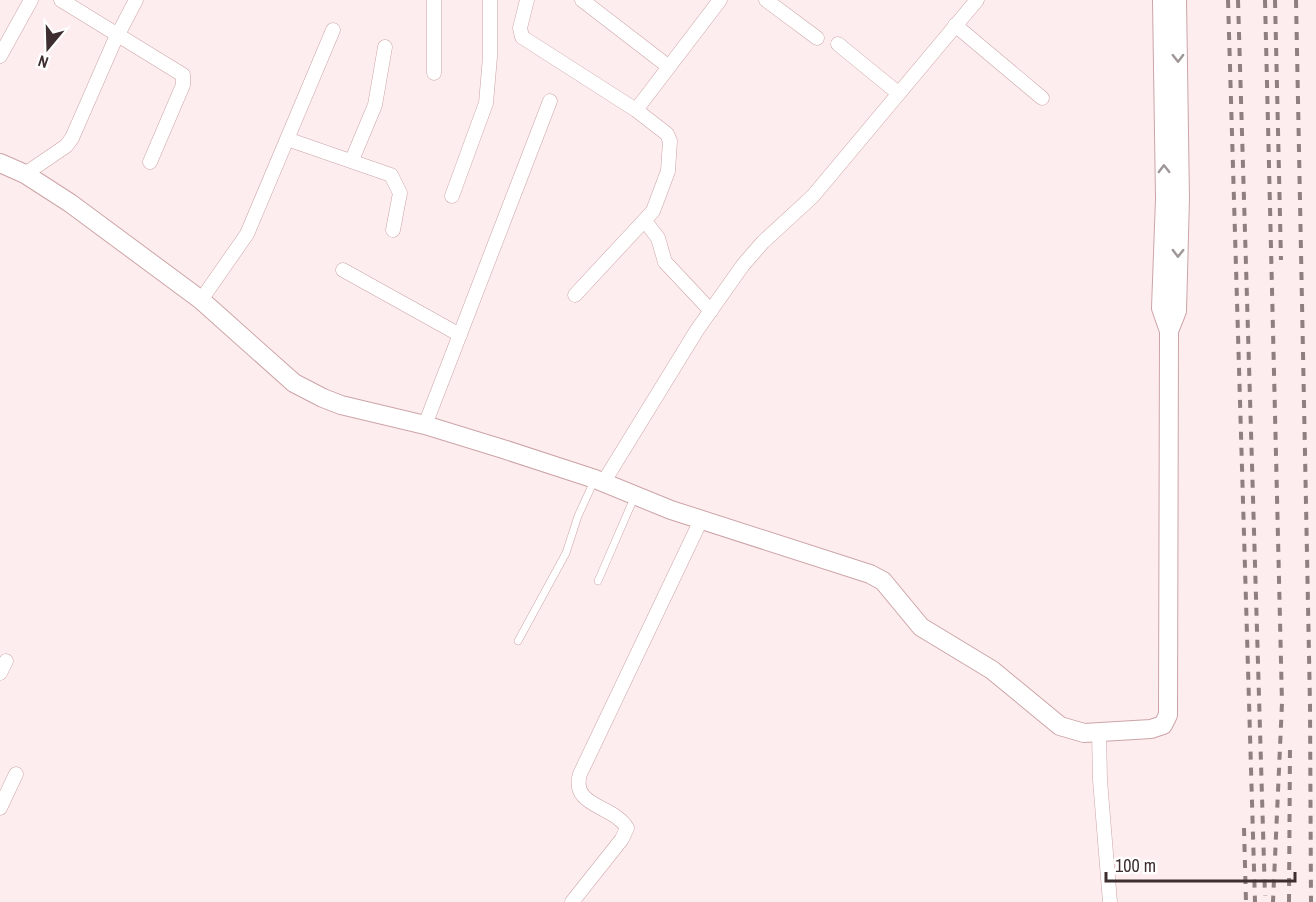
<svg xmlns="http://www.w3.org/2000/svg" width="1316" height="902" viewBox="0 0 1316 902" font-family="'Archivo Narrow',sans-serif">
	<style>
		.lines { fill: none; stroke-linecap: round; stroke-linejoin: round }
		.lane-casing { stroke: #cca4a7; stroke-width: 8 }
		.street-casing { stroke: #cca4a7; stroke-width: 15 }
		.secondary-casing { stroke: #cca4a7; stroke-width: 20 }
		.lane { stroke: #fff; stroke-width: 7 }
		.street { stroke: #fff; stroke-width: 14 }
		.secondary { stroke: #fff; stroke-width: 18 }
		.rail { stroke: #8f7f80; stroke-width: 4; stroke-dasharray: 8 8; stroke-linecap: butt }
		.oneway { stroke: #9e9697 }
	</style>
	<rect width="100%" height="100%" fill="#feedee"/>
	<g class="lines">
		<!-- lane casing -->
		<g class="lane-casing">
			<path id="lane" d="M598,581l36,-83
				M518,641l48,-88 12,-37 17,-37"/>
		</g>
		<!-- street casing -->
		<g class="street-casing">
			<path id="street" d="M61,0l122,75v10l-33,77
				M527,0l-7,28 2,9 114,73 31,24 3,7 -2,30 -15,40 -78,84
				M582,0l87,67
				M766,0l51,38
				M955,25l87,73
				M838,44l60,49
				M0,56l31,-56
				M434,73v-73
				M636,110l84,-110
				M287,139l104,36 9,18 -7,37
				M352,160l23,-55 10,-58
				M25,174l41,-28 6,-8 42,-96 22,-42
				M452,196l34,-93 4,-46v-57
				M645,221l13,17 7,24 46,49
				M343,270l117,65
				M201,300l46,-66 86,-204
				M425,425l125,-324
				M603,483l94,-153 46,-65 20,-23 50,-46 164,-196
				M0,673l6,-12
				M1099,732l1,48 10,122
				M0,808l16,-34
				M572,902l50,-63 5,-11c-13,-23 -57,-21 -47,-54l121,-254"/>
		</g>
		<!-- secondary casing -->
		<g class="secondary-casing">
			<path id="secondary" d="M0,163l25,11 45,29 131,97 93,83 29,15 18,7 84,20 78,24 92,30 76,31 199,64 13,7 38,46 71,43 68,56 24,7 67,-4 12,-4 5,-10 1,-384 -8,-23 4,-109 -3,-199
				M1169,331l8,-20 3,-113 -3,-198"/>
		</g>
		<!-- lane -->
		<use href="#lane" class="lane"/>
		<!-- street -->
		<use href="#street" class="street"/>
		<!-- secondary -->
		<use href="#secondary" class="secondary"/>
		<!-- rail -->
		<path class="rail" d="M1228,0l27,902
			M1238,0l27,896
			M1265,0l17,703 -9,199
			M1275,0l6,260
			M1296,0l14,705 1,197
			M1244,828l2,74
			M1289,902l1,-159"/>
	</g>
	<!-- one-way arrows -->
	<defs><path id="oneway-chevron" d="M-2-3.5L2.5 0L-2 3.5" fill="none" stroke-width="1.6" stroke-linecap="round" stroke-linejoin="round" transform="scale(1.5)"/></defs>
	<g class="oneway">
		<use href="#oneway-chevron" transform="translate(1178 58) rotate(89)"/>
		<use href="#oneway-chevron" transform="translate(1164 169) rotate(-91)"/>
		<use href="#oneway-chevron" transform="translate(1178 253) rotate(91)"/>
	</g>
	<!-- north arrow -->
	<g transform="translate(48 48) rotate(199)" stroke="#ffffff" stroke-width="4.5" paint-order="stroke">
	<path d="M0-4.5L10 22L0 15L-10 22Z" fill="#3e2e2f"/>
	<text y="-9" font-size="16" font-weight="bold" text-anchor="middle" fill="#3e2e2f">N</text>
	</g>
	<!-- scale -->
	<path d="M1106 872v9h189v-9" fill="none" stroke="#3e2e2f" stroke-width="3"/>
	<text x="1115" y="872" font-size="18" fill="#3e2e2f" stroke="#ffffff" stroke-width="4.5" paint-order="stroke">100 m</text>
</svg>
